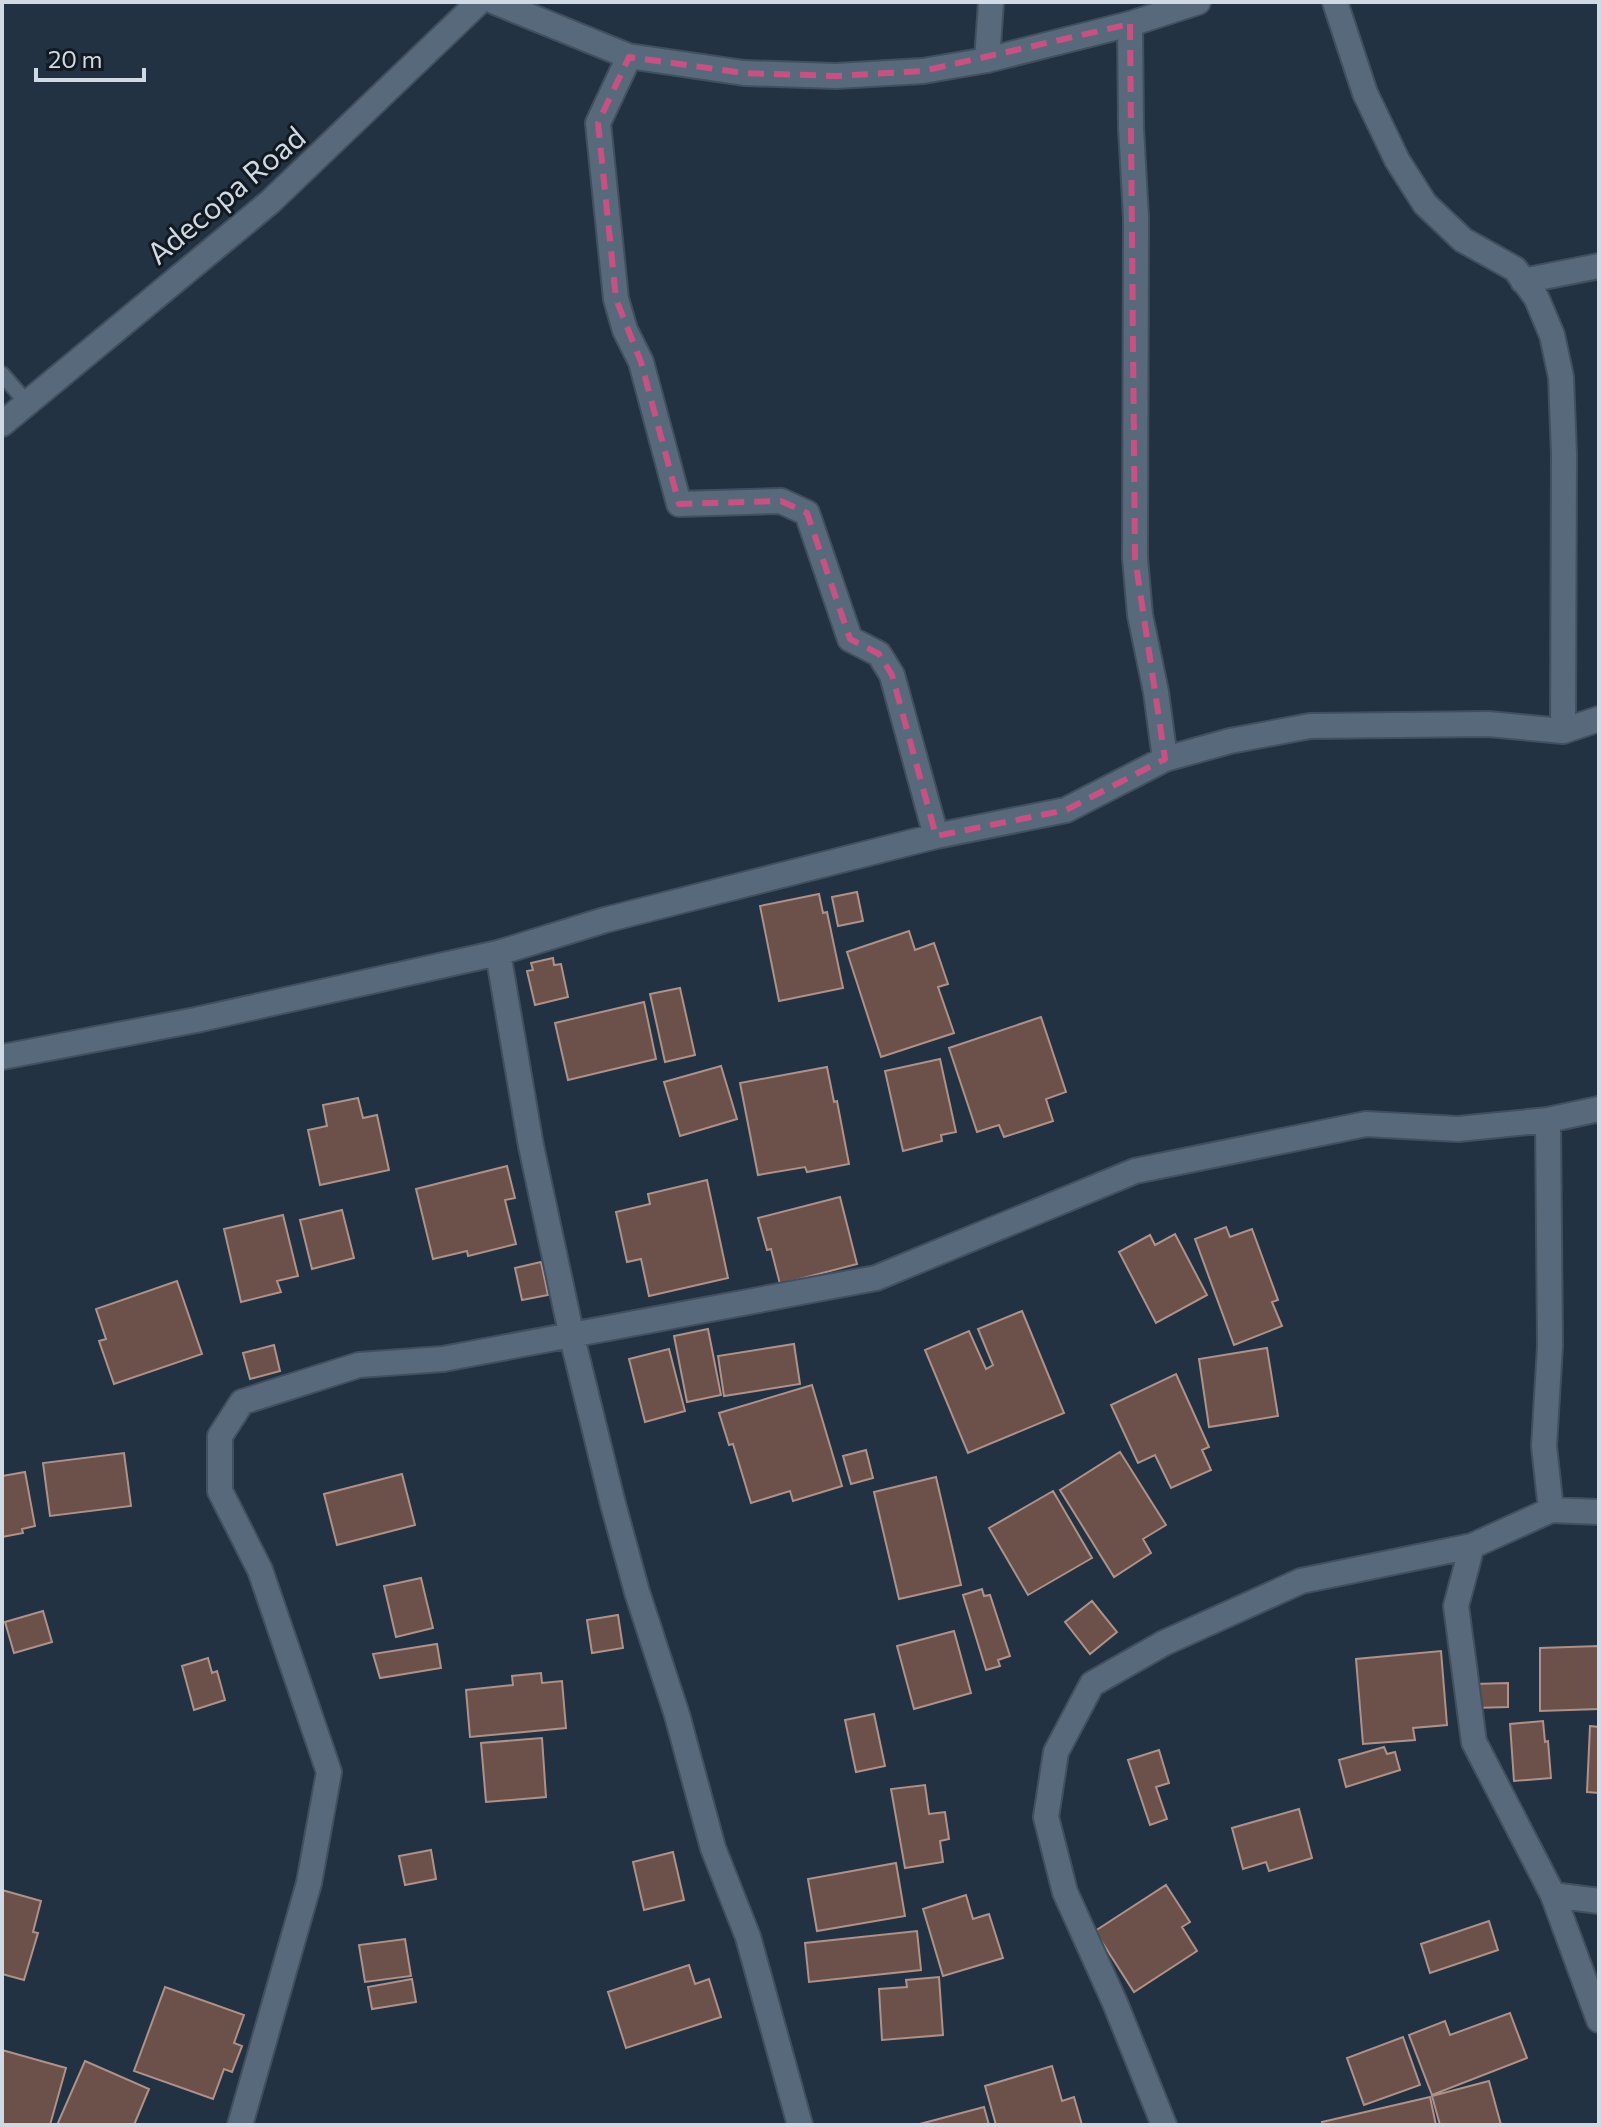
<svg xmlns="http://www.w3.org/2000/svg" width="1601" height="2127" viewBox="0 0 1601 2127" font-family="Commissioner,sans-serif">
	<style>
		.building { fill: #6b514a; stroke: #ae9189; stroke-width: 2 }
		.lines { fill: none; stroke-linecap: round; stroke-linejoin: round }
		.service-casing { stroke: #424f5e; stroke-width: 18 }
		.minor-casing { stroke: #424f5e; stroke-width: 28 }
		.tertiary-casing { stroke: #424f5e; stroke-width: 28 }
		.service { stroke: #58697c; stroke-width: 14 }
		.minor { stroke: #58697c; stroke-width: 24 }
		.tertiary { stroke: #58697c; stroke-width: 24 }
		.marked { fill: none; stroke: #c65284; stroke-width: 6; stroke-dasharray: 16 10; stroke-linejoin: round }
		.labels { text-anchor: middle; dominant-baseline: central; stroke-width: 6; stroke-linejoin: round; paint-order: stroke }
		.street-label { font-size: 30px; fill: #d0dae5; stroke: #121921 }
	</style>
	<rect width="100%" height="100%" fill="#223243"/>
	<!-- building -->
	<path class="building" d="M857,892l6,29 -25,5 -6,-29z
		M819,894l4,19 4,-1 16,76 -64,13 -19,-95z
		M909,931l6,19 19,-7 14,41 -10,3 16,46 -73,24 -34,-105z
		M553,958l1,7 7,-1 7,33 -33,8 -8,-34 6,-1 -2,-7z
		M680,988l15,67 -30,7 -15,-68z
		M644,1002l12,57 -88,21 -13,-57z
		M1041,1017l25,75 -20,7 7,22 -49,16 -5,-12 -22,7 -28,-84z
		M940,1059l16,73 -15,3 1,6 -39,10 -18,-80z
		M721,1066l16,53 -57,17 -16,-54z
		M827,1067l7,35 3,-1 12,63 -42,8 -2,-5 -47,8 -18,-92z
		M358,1098l5,20 14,-3 12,55 -69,15 -12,-55 19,-4 -4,-21z
		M507,1166l8,32 -10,2 11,44 -48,12 -1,-5 -34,8 -17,-70z
		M707,1180l21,98 -79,18 -8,-37 -14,3 -11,-50 34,-8 -2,-10z
		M840,1197l17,67 -77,20 -9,-35 -4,1 -9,-32z
		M342,1210l12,48 -42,11 -12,-49z
		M283,1215l15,61 -21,5 4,11 -40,10 -17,-73z
		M1226,1227l4,10 22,-8 26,71 -6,2 10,24 -48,19 -39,-106z
		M1175,1234l32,61 -51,28 -37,-71 31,-17 5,10z
		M541,1262l7,33 -26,5 -7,-32z
		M177,1281l25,73 -88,30 -15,-43 7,-2 -10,-30z
		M1022,1311l42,102 -96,40 -43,-103 44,-19 17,38 7,-4 -15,-36z
		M708,1329l13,66 -34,7 -13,-66z
		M794,1344l6,40 -76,12 -6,-40z
		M274,1345l6,26 -30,8 -7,-26z
		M1267,1348l11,68 -69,11 -10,-68z
		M669,1349l16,62 -40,11 -16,-63z
		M1176,1374l33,73 -7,3 9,20 -40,18 -16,-33 -17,8 -27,-58z
		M812,1385l30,101 -49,15 -3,-10 -39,12 -18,-59 -4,1 -10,-32z
		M866,1450l7,28 -22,6 -8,-28z
		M1120,1452l46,73 -23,14 8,14 -37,24 -54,-87z
		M124,1453l7,53 -81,10 -7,-53z
		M25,1472l10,54 -13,3 1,4 -21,4v-61z
		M402,1474l13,51 -78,20 -13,-51z
		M936,1477l25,108 -62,14 -25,-107z
		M1053,1491l39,67 -64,37 -39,-67z
		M421,1578l12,50 -37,9 -12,-51z
		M982,1589l2,7 6,-1 20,61 -12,4 2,6 -14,4 -23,-75z
		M1092,1601l25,31 -27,22 -25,-32z
		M43,1611l9,31 -38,11 -9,-31z
		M618,1615l5,33 -31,5 -5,-33z
		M954,1631l17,62 -57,16 -17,-63z
		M437,1644l4,24 -61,10 -7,-24z
		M1599,1646v63l-59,2v-63z
		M1441,1651l6,74 -34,3 2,12 -52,4 -7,-85z
		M208,1658l4,15 5,-2 8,29 -31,10 -12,-44z
		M541,1673l1,10 20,-2 4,47 -96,9 -4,-47 47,-5 -1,-9z
		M1508,1683v24l-34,1v-24z
		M874,1714l11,52 -29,6 -11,-52z
		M1543,1721l2,21 3,-1 3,37 -37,3 -4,-57z
		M1590,1726l9,1v66l-12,-1z
		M542,1738l4,59 -60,5 -5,-59z
		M1384,1747l3,7 8,-2 5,18 -54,17 -7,-27z
		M1159,1750l10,33 -13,4 11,32 -17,6 -22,-65z
		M925,1785l4,29 16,-2 4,27 -9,2 3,21 -38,6 -14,-79z
		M1299,1809l13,49 -43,13 -3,-9 -23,7 -11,-41z
		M431,1850l5,29 -31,6 -6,-29z
		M673,1852l11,48 -40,10 -11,-48z
		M896,1863l9,53 -88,15 -9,-52z
		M1166,1885l24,37 -8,5 15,24 -63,41 -39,-61z
		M2,1890l39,11 -8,31 5,1 -14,47 -22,-6z
		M966,1895l7,24 16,-5 14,44 -60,18 -20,-67z
		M1489,1921l9,29 -68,23 -9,-29z
		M917,1931l4,39 -112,12 -4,-39z
		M405,1939l6,37 -46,6 -6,-37z
		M689,1965l6,19 14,-5 12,38 -95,31 -18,-56z
		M939,1977l4,58 -61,5 -3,-51 28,-2 -1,-7z
		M412,1979l4,23 -44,7 -4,-22z
		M165,1987l79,28 -10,28 8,3 -10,26 -8,-3 -11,30 -79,-28z
		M1510,2013l17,45 -95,37 -23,-60 36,-14 5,14z
		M1403,2037l17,48 -56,20 -17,-47z
		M2,2050l64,18 -16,57h-48z
		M85,2061l64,28 -15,36h-77z
		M1052,2066l10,35 12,-4 8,28h-86l-11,-39z
		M1489,2081l12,44h-61l-8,-29z
		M1430,2097l6,28h-113l-1,-3z
		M984,2107l5,18h-73z"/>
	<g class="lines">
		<!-- service casing -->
		<g class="service-casing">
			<path id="service" d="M2,374l25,29"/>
		</g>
		<!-- minor casing -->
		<g class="minor-casing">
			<path id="minor" d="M1335,2l30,91 32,67 28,44 38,36 52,29 21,28 16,38 9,42 3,77 -1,277
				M1130,24l1,104 5,90 -1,340 5,57 16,77 9,67
				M629,57l-31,66 18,176 9,31 16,32 38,142 102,-3 26,12 43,126 29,15 13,21 44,161
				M987,60l4,-58
				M1523,281l76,-15
				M498,953l33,193 41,191 41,167 24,88 40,123 36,133 35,89 52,188
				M2,1057l194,-37 302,-67 107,-33 331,-84 130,-26 99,-51 65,-18 80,-15 178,-2 75,7 36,-12
				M1548,1120l2,226 -6,100 7,64
				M1599,1512l-48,-2 -79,36 -16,60 18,136 79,153 46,125
				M1553,1895l46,6
				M240,2125l69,-242 20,-111 -69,-202 -40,-79v-55l22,-34 117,-37 84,-6 433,-81 259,-107 231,-47 92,5 90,-9 51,-11
				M1164,2125l-49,-122 -50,-111 -19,-75 10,-65 36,-68 72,-41 137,-62 171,-35"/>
		</g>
		<!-- tertiary casing -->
		<g class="tertiary-casing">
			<path id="tertiary" d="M495,2l133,54 116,17 92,3 87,-5 64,-11 143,-36 68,-22
				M2,424l268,-222 209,-200"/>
		</g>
		<!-- service -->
		<use href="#service" class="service"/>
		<!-- minor -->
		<use href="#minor" class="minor"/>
		<!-- tertiary -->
		<use href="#tertiary" class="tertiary"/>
	</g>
	<!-- marked area -->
	<path class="marked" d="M1130,24l5,534 30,201 -99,51 -130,26 -44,-161 -13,-21 -29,-15 -43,-126 -26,-12 -102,3 -38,-142 -25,-63 -18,-176 31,-66 115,16 92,3 87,-5z"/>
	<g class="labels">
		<!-- street labels -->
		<g class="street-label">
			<text transform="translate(225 194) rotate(-40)">Adecopa Road</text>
		</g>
	</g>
	<!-- border -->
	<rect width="1601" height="2127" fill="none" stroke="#d0dae5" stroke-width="8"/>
	<!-- scale -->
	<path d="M36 68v12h108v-12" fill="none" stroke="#d0dae5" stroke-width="4"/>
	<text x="48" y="68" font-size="24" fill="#d0dae5" stroke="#121921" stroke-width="6" paint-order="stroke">20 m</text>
</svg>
